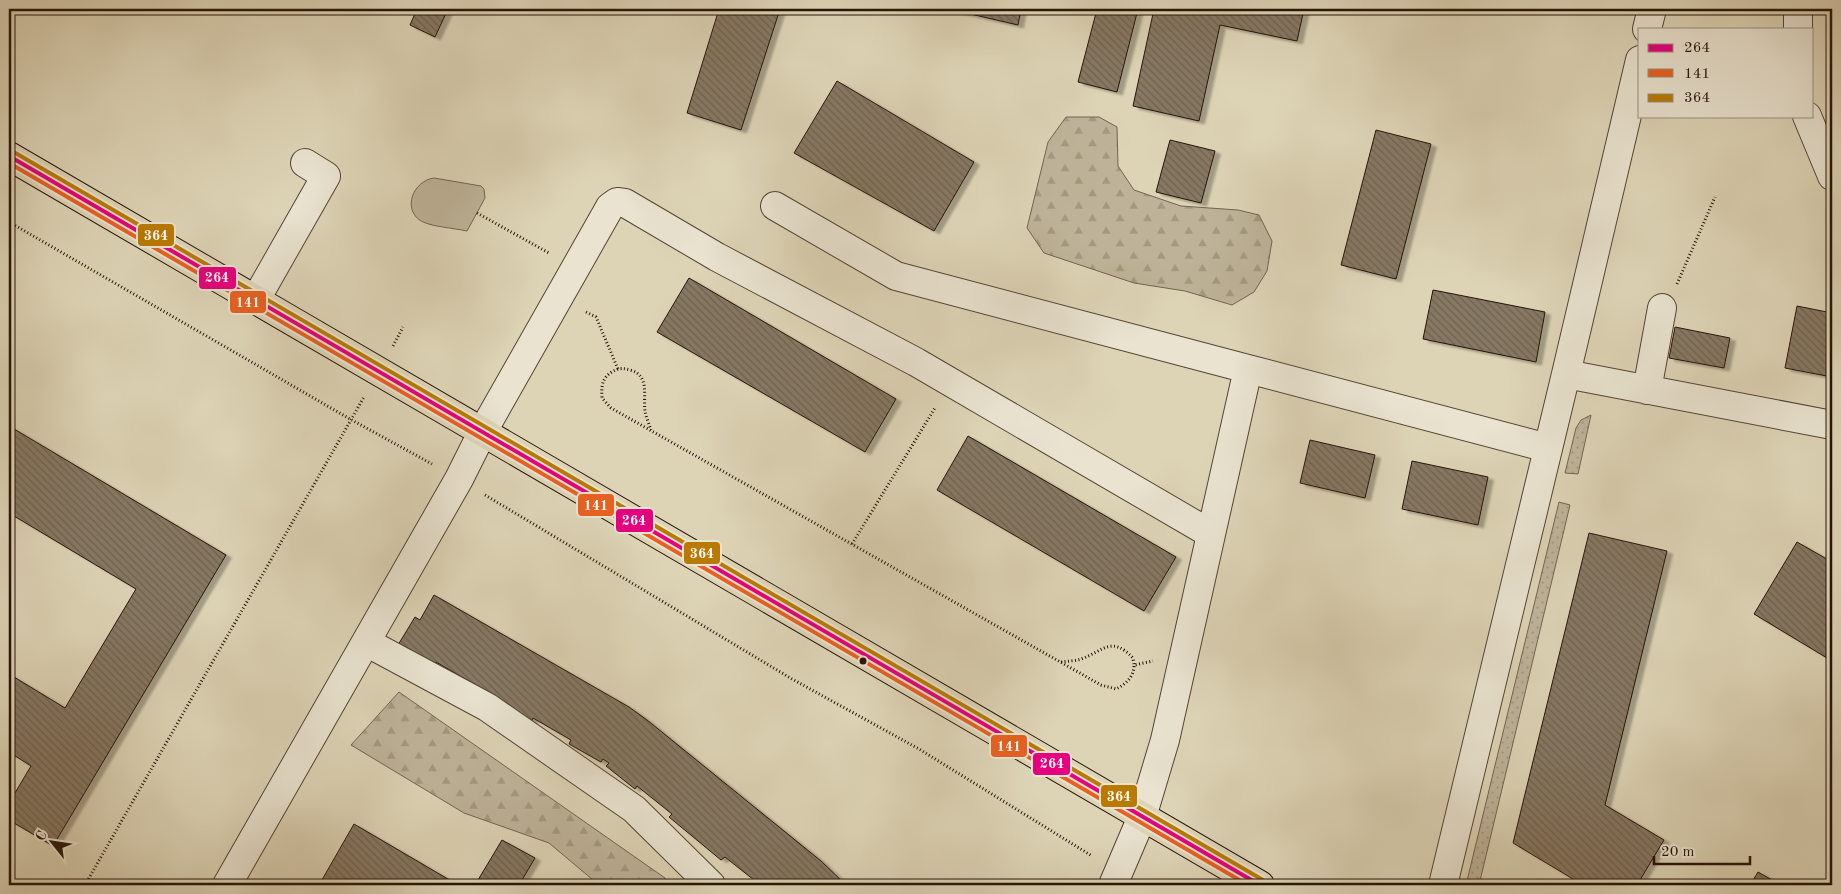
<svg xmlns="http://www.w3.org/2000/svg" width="1841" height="894" viewBox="0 0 1841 894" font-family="'Old Standard TT',serif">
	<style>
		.grass { fill: url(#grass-dots); stroke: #726451 }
		.forest { fill: url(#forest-firs); stroke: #726451 }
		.park { fill: #beb399; stroke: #726451 }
		.building { fill: url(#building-back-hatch); stroke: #271409; filter: url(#shadow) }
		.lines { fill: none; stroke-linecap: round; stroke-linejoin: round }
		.minor-casing { stroke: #544434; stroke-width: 30 }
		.major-casing { stroke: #271409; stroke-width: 30 }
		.path { stroke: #271409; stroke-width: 3; stroke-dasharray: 1 2.5; stroke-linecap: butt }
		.minor { stroke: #e9e3d0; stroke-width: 28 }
		.major { stroke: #ddd4b6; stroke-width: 28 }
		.bus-1-casing { stroke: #e9e3d0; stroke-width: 8 }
		.bus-2-casing { stroke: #e9e3d0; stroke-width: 8 }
		.bus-3-casing { stroke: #e9e3d0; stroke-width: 8 }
		.bus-1 { stroke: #e5007d; stroke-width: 4 }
		.bus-2 { stroke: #e86121; stroke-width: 4 }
		.bus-3 { stroke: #b97a03; stroke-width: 4 }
		.bus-dot { fill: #271409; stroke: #e9e3d0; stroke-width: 2 }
		.line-badge { stroke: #e9e3d0; stroke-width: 2 }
		.badge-label { font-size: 14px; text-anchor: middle; font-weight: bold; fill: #fff }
	</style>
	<defs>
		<pattern id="grass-dots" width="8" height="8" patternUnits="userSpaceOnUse" patternTransform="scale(1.25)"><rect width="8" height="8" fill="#beb399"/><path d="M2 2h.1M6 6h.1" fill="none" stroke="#a39982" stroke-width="1.8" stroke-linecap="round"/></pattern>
		<pattern id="forest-firs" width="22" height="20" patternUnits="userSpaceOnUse" patternTransform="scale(1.25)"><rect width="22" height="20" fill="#beb399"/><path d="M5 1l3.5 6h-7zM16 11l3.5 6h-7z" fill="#a39982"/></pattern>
		<pattern id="building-back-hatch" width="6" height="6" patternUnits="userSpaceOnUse" patternTransform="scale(1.25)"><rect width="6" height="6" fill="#867863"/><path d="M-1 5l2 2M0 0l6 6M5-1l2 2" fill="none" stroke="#6e6150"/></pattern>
		<filter id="shadow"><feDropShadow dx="5.5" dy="3" stdDeviation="1" flood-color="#0004"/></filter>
	</defs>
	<rect width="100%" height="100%" fill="#ddd4b6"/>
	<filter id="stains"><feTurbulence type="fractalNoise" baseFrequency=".004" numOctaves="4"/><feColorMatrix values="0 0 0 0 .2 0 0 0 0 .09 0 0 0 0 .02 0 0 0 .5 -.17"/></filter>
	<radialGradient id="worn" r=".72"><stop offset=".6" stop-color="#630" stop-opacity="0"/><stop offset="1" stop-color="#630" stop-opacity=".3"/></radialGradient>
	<!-- grass -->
	<path class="grass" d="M1591,415l-13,59 -13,-1 11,-45 5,-8z
		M1559,502l11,3 -91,380h-13z"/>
	<!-- forest -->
	<path class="forest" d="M1066,117h33l18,10 1,39 16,24 47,16 57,4 21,5 13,26 -5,30 -13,21 -22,13 -47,-14 -51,-8 -90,-30 -17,-25 21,-86z
		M399,692l266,186 6,7h-72l-50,-42 -85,-30 -113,-68z"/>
	<!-- park -->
	<path class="park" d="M434,178l47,8 3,3 1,9 -18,33c-13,-3 -35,-4 -46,-10 -19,-12 -8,-40 13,-43z"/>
	<!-- building -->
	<path class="building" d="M417,9h31l-13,28 -25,-12z
		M719,9h61l-39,121 -54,-17z
		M949,9h72l-3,16z
		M1097,9h41l-21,83 -39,-10z
		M1154,9h150l-7,32 -77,-16 -21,96 -66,-15z
		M837,81l137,81 -40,69 -140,-78z
		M1376,130l55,14 -35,135 -55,-14z
		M1170,140l45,11 -14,52 -45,-11z
		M689,278l207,121 -31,53 -208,-120z
		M1433,290l112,22 -9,50 -113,-23z
		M1797,306l35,7v64l-47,-9z
		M1675,327l55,11 -6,30 -55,-10z
		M9,426l217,129 -173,291 -44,-26v-17l22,-37 -22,-14v-78l56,34 71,-119 -127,-76z
		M968,436l208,121 -32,54 -207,-121z
		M1310,440l65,15 -10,43 -65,-15z
		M1412,461l76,16 -10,48 -76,-16z
		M1589,533l78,18 -62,254 59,35 -27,45h-54l-70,-42z
		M1797,542l35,20v99l-78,-47z
		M434,595l195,112 18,13 174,141 25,24h-88l1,-1 -34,-27 -4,3 -52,-43 3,-3 -35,-28 -2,3 -29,-23 3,-3 -6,-4 -2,3 -32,-18 2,-4 -38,-22 -2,4 -59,-34 2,-4 -38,-22 -2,4 -36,-21 17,-28 5,3z
		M354,824l99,58 -2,3h-132z
		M502,840l33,18 -16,27h-44z
		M1758,872l23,13h-31z"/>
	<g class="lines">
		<!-- minor casing -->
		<g class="minor-casing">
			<path id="minor" d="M1647,29l5,-20
				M1798,29v-20
				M1807,116l25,60
				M775,206l121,70 352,93
				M256,299l70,-123 -21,-13
				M1566,374l266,51
				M1647,390l15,-82
				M366,642l121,65 147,102 77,76
				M227,885l232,-406 24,-48 127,-224 7,-5 8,1 92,54 199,105 295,172
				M1113,885l29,-68 23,-77 83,-371 300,79
				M1443,885l123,-511 74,-314"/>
		</g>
		<!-- major casing -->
		<g class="major-casing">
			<path id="major" d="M9,156l1251,729"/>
		</g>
		<!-- path -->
		<path class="path" d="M477,213l72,40
			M9,222l341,197 82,45
			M1828,264l4,1
			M1677,284l38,-87
			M586,312l10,5 22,52c5,-1 8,0 12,1 20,5 13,26 15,41 1,6 4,13 6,19
			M393,346l10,-19
			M618,369c-15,6 -17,14 -16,29l9,10 490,277 15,4c10,-5 18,-12 18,-24
			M485,495l307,184 127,70 173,107
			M852,544l83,-136
			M1061,662c7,-1 14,-1 20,-3 23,-8 30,-24 52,-1l1,7 19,-4
			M85,885l279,-488"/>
		<!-- minor -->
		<use href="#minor" class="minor"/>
		<!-- major -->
		<use href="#major" class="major"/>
		<!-- bus-1 casing -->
		<g class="bus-1-casing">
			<path id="bus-1" d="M9,156l1251,729"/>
		</g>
		<!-- bus-2 casing -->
		<g class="bus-2-casing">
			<path id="bus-2" d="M9,163l1239,722"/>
		</g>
		<!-- bus-3 casing -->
		<g class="bus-3-casing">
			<path id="bus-3" d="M12,151l1251,729"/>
		</g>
		<!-- bus-1 -->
		<use href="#bus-1" class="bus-1"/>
		<!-- bus-2 -->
		<use href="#bus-2" class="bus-2"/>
		<!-- bus-3 -->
		<use href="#bus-3" class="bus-3"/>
	</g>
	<!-- markers -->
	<circle class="bus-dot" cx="863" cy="661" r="4.5"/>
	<g class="line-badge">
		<rect x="137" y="223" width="38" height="24" rx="5" fill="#b97a03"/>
		<rect x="198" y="266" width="39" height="24" rx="5" fill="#e5007d"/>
		<rect x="229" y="290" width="38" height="24" rx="5" fill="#e86121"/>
		<rect x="577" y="493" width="38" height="24" rx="5" fill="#e86121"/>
		<rect x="615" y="508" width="39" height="25" rx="5" fill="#e5007d"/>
		<rect x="683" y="541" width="38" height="24" rx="5" fill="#b97a03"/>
		<rect x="990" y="734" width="38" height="24" rx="5" fill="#e86121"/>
		<rect x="1032" y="752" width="39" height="24" rx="5" fill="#e5007d"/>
		<rect x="1100" y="784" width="38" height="24" rx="5" fill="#b97a03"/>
	</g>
	<g class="badge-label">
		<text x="156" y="240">364</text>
		<text x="217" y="282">264</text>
		<text x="248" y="307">141</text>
		<text x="596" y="510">141</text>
		<text x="634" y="525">264</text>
		<text x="702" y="558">364</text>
		<text x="1009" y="751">141</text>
		<text x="1052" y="768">264</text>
		<text x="1119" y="801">364</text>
	</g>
	<!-- margin -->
	<rect width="1841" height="894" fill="none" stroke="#ddd4b6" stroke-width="30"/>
	<rect x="10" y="10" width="1821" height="874" fill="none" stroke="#271409" stroke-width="2.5"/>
	<rect x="15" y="15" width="1811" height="864" fill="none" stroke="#271409"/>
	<!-- legend -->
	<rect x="1638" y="28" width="175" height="90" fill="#e9e3d0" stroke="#9b9080"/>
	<rect x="1648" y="44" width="25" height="8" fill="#e5007d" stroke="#9b9080"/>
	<text x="1684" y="52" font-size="15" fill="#271409">264</text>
	<rect x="1648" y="69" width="25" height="8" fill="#e86121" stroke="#9b9080"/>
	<text x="1684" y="78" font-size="15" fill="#271409">141</text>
	<rect x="1648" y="94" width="25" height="8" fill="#b97a03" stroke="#9b9080"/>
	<text x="1684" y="102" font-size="15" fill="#271409">364</text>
	<!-- north arrow -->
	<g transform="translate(52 842) rotate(300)" stroke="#e9e3d0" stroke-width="4" paint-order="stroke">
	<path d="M0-4L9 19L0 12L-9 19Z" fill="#271409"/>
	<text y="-8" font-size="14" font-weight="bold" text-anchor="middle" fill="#271409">С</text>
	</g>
	<!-- scale -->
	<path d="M1654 856v8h96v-8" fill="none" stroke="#271409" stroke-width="2.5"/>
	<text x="1661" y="856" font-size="15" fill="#271409" stroke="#e9e3d0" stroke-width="4" paint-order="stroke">20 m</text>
	<rect width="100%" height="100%" filter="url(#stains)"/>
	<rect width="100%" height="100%" fill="url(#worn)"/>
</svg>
